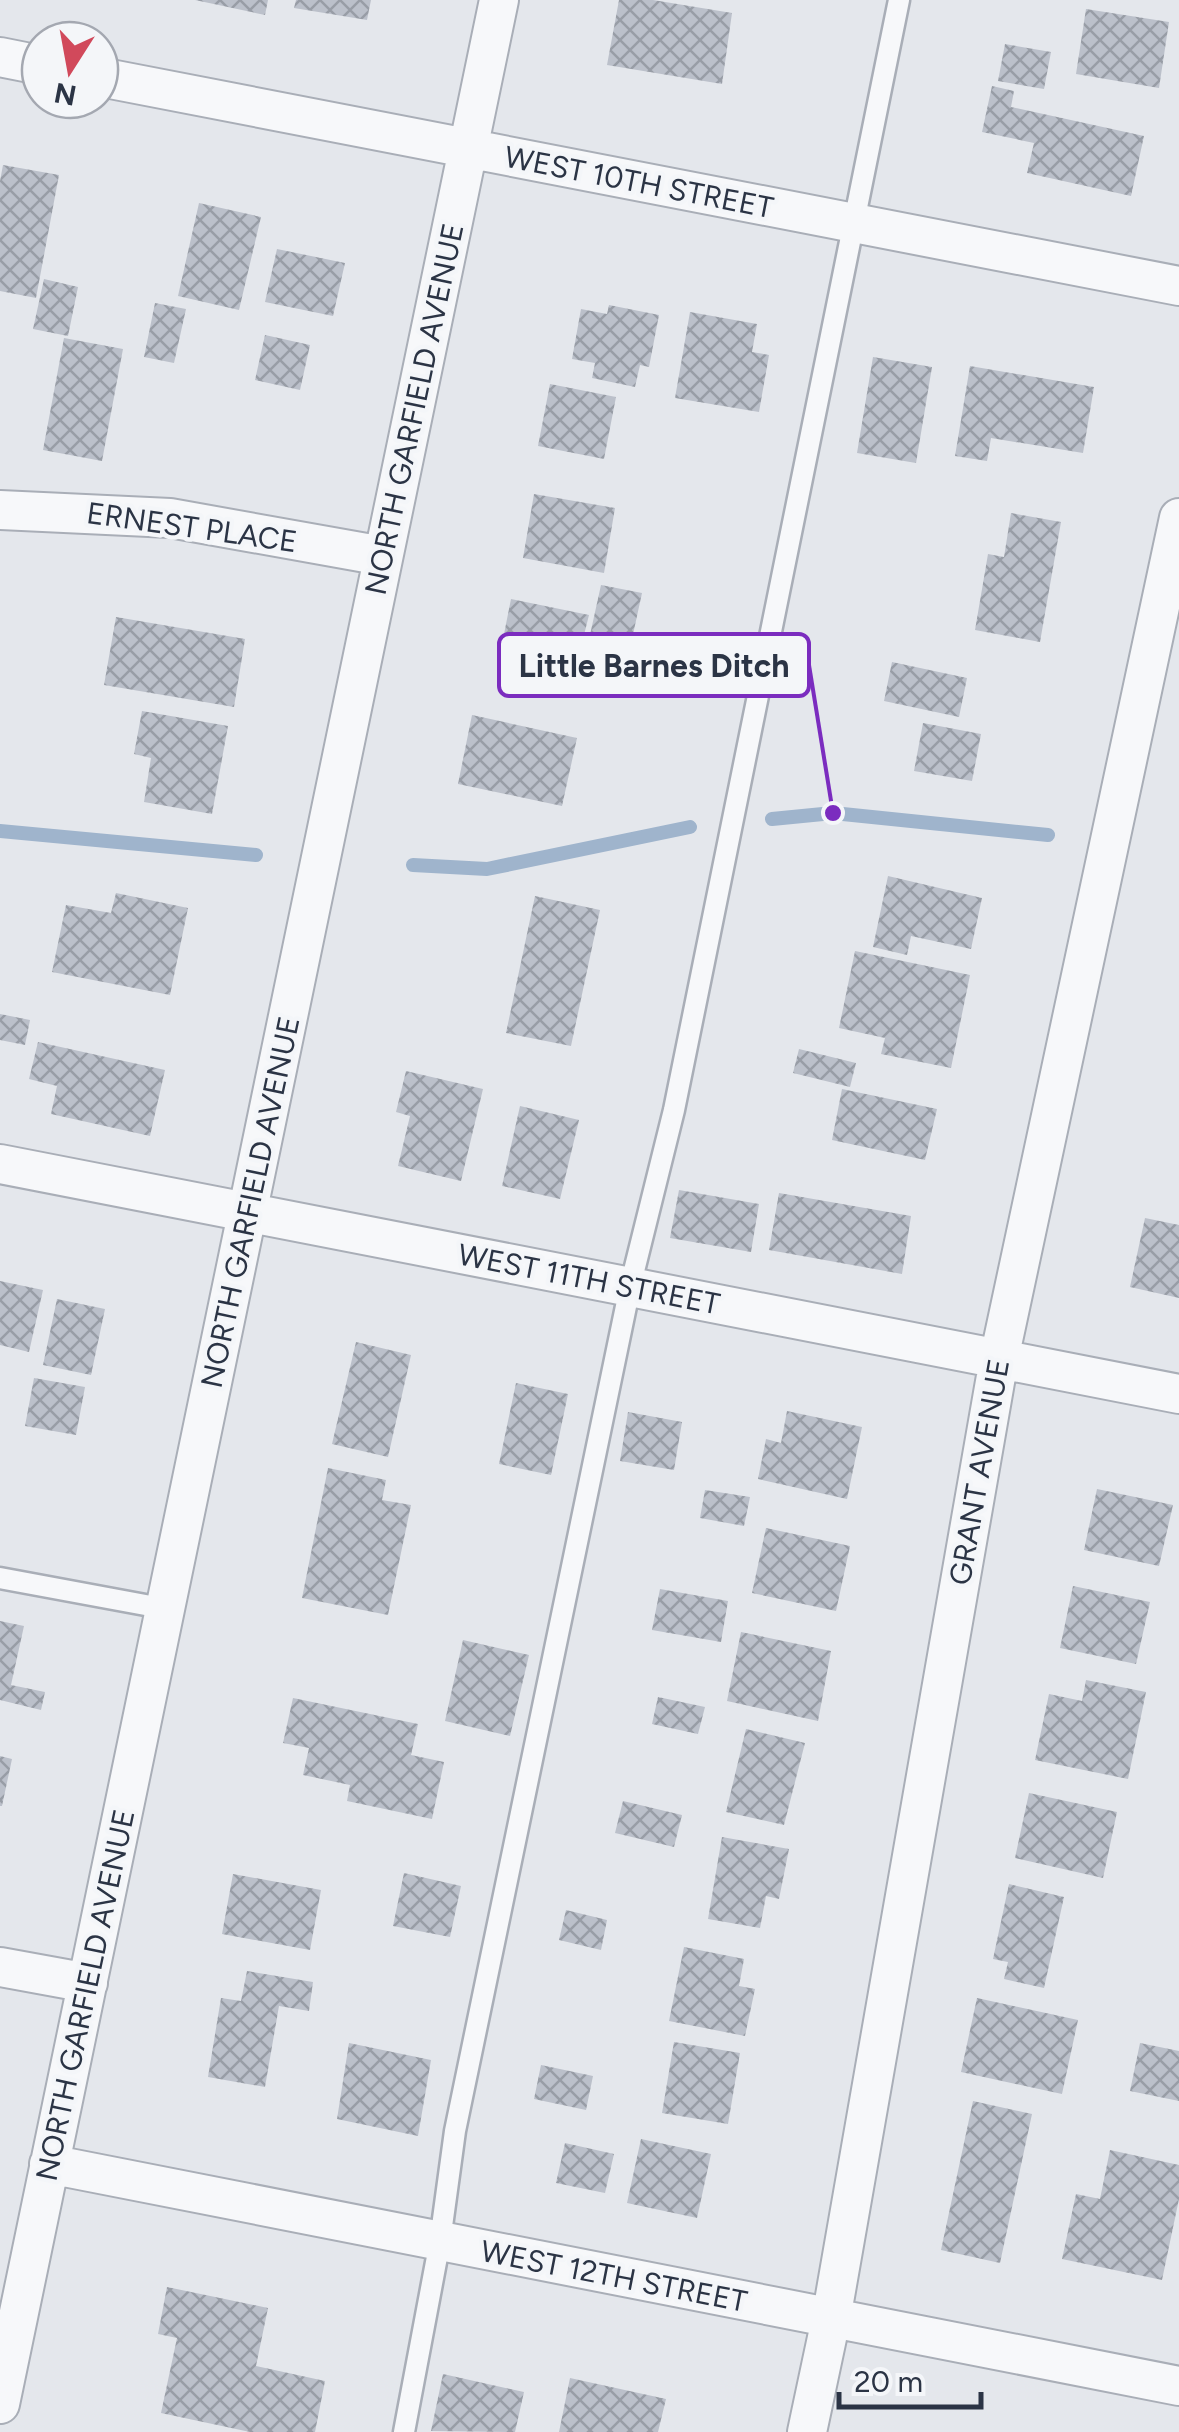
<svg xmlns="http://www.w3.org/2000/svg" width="1179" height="2432" viewBox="0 0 1179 2432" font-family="Figtree,sans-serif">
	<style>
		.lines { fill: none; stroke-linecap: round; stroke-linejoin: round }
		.stream { stroke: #9fb4cc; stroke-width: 14 }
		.building { fill: url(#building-cross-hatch) }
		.service-casing { stroke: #a9aeb7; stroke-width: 25 }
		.minor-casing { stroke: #a9aeb7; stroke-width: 42 }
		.service { stroke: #f7f8fa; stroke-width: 20 }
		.minor { stroke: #f7f8fa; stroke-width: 38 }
		.labels { text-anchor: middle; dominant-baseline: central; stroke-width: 9; stroke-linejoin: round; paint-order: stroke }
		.street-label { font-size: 30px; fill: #2b3445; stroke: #f4f6f9 }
		.leader { fill: none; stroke: #7b2cbf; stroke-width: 4 }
		.callout-dot { fill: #7b2cbf; stroke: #f4f6f9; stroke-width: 4 }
		.callout { fill: #f4f6f9; stroke: #7b2cbf; stroke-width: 4 }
		.callout-label { font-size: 32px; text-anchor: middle; font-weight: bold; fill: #2b3445 }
	</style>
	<defs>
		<pattern id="building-cross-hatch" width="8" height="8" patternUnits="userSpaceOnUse" patternTransform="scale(2.5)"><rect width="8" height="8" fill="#bbc0ca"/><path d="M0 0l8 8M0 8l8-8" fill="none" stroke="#989da6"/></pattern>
	</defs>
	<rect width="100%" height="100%" fill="#e4e7ec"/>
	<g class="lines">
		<!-- stream -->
		<path class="stream" d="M772,819l61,-6 215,22
			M0,831l256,24
			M413,865l74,4 203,-42"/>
	</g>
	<!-- building -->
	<path class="building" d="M195,0h73l-3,15z
		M296,0h75l-4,20 -73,-12z
		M619,0h34l79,13 -10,71 -115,-19z
		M1086,9l83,13 -10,66 -83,-14z
		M1005,44l46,8 -7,37 -46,-8z
		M992,86l22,5 -3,16 133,29 -13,60 -104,-23 7,-30 -52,-11z
		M3,165l56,10 -23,123 -36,-7v-110z
		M199,203l62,14 -22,93 -61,-14z
		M277,249l68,14 -12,53 -68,-14z
		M44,279l34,8 -10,49 -35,-7z
		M155,303l31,6 -12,54 -30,-6z
		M609,305l50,10 -10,52 -9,-2 -5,22 -43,-9 3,-15 -23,-4 9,-50 26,5z
		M690,312l67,12 -5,28 17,3 -10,57 -84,-14z
		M265,335l45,10 -10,45 -45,-10z
		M64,338l59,11 -21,112 -59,-11z
		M873,357l59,10 -16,96 -59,-10z
		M970,366l124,21 -11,66 -92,-15 -4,23 -32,-5z
		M550,384l66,13 -12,62 -66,-13z
		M534,494l81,14 -11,65 -81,-15z
		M1011,513l50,9 -21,120 -65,-12 13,-76 16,3z
		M601,585l41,8 -15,69 -41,-9z
		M511,599l78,16 -6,24 -14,-3 -6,31 -63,-13z
		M116,617l129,22 -11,68 -130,-22z
		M892,662l75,16 -8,39 -75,-16z
		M142,711l86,15 -16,88 -68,-12 7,-44 -17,-4z
		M472,715l105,23 -15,68 -104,-22z
		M923,723l58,11 -9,47 -58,-10z
		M888,876l94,22 -11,51 -60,-13 -4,19 -34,-8z
		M116,893l72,15 -18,87 -118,-23 14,-67 45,8z
		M535,896l65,14 -29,136 -65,-13z
		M855,951l115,24 -19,93 -70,-14 4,-16 -46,-10z
		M0,1014l30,6 -5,25 -25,-5z
		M38,1042l127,28 -15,66 -99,-22 6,-28 -28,-7z
		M799,1049l57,14 -6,24 -57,-14z
		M406,1071l77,18 -22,92 -63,-15 12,-50 -14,-4z
		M842,1089l95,20 -12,51 -93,-20z
		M520,1106l59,14 -19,79 -58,-13z
		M679,1190l80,14 -8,48 -81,-14z
		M779,1193l132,23 -9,58 -133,-24z
		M1145,1218l34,7v73l-49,-11z
		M0,1281l43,9 -14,62 -29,-7z
		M57,1299l48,10 -14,66 -48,-10z
		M356,1342l55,13 -23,102 -56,-13z
		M34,1378l51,9 -9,48 -51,-9z
		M516,1383l52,11 -17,81 -52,-11z
		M787,1411l75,16 -15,72 -89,-20 8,-40 15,4z
		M628,1412l54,10 -8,48 -54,-9z
		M328,1468l58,12 -4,20 29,5 -23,110 -86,-17z
		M1097,1489l76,16 -14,61 -75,-16z
		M705,1490l45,7 -6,29 -44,-8z
		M766,1528l84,18 -14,65 -84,-18z
		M1073,1586l77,16 -14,62 -76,-16z
		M660,1589l68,12 -7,41 -69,-12z
		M0,1621l24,5 -13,59 34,7 -4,18 -41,-10z
		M741,1632l90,19 -13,70 -91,-20z
		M463,1640l66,15 -19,81 -65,-15z
		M1086,1680l60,12 -18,87 -93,-19 14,-66 33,7z
		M658,1697l47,10 -7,27 -46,-10z
		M293,1698l125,26 -7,31 33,7 -12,57 -85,-18 3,-16 -47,-10 6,-27 -26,-5z
		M746,1729l59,14 -21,82 -58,-13z
		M0,1756l12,3 -10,47h-2z
		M1029,1793l88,19 -14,66 -88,-20z
		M623,1801l59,14 -8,32 -59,-14z
		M722,1837l67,12 -10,50 -13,-3 -6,32 -52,-9z
		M404,1873l57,13 -11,51 -57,-11z
		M233,1874l88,16 -11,60 -88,-16z
		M1009,1884l55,13 -20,91 -40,-9 4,-17 -15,-3z
		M566,1910l41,10 -6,30 -42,-10z
		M684,1947l60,12 -5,27 16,3 -10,47 -76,-15z
		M247,1971l66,11 -4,29 -30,-5 -14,81 -57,-10 13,-79 20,3z
		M977,1998l101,22 -16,74 -101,-22z
		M674,2042l66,11 -12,71 -66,-11z
		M349,2043l82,17 -13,76 -81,-17z
		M1140,2043l39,8v50l-49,-10z
		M541,2065l52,11 -7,34 -52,-11z
		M973,2101l59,13 -32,149 -59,-13z
		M641,2139l70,15 -14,64 -70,-15z
		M565,2143l49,11 -9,39 -49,-10z
		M1110,2150l69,15v34l-17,81 -100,-21 14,-65 24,5z
		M167,2287l101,21 -12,58 69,15 -10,51h-65l-89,-19 16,-75 -19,-4z
		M443,2374l81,18 -9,40 -84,-1z
		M570,2378l96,21 -8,33h-99z"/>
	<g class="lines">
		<!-- service casing -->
		<g class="service-casing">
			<path id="service" d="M0,1578l167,31
				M404,2432l36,-191 15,-110 175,-844 44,-177 225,-1110"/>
		</g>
		<!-- minor casing -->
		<g class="minor-casing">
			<path id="minor" d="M0,57l40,8
				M100,77l1079,209
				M0,510l170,8 213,38
				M0,1164l1179,230
				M0,1967l88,16
				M49,2164l1130,222
				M0,2404l499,-2404
				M807,2432l24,-113 168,-960 180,-841"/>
		</g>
		<!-- service -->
		<use href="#service" class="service"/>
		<!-- minor -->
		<use href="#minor" class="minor"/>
	</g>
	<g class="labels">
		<!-- street labels -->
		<g class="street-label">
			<text transform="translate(639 182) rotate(11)">WEST 10TH STREET</text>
			<text transform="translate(414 409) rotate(-78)">NORTH GARFIELD AVENUE</text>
			<text transform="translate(192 527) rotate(8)">ERNEST PLACE</text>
			<text transform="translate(250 1202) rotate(-78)">NORTH GARFIELD AVENUE</text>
			<text transform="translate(589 1279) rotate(11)">WEST 11TH STREET</text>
			<text transform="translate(979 1472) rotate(-80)">GRANT AVENUE</text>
			<text transform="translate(85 1995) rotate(-78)">NORTH GARFIELD AVENUE</text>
			<text transform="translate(614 2276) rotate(11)">WEST 12TH STREET</text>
		</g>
	</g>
	<!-- callouts -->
	<path class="leader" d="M833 813L809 665"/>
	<circle class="callout-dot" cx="833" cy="813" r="10"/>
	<rect class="callout" x="499" y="634" width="310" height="62" rx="10"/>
	<g class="callout-label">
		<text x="654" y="677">Little Barnes Ditch</text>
	</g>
	<!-- north arrow -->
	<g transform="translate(70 70) rotate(191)"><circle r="48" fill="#f4f6f9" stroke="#a4a8b1" stroke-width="2.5"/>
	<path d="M0-8L18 38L0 25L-18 38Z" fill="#d1495b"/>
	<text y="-15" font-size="28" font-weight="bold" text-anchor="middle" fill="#2b3445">N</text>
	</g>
	<!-- scale -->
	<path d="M839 2392v15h142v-15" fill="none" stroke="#2b3445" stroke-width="5"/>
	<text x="854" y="2392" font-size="30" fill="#2b3445" stroke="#f4f6f9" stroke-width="8" paint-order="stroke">20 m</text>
</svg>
